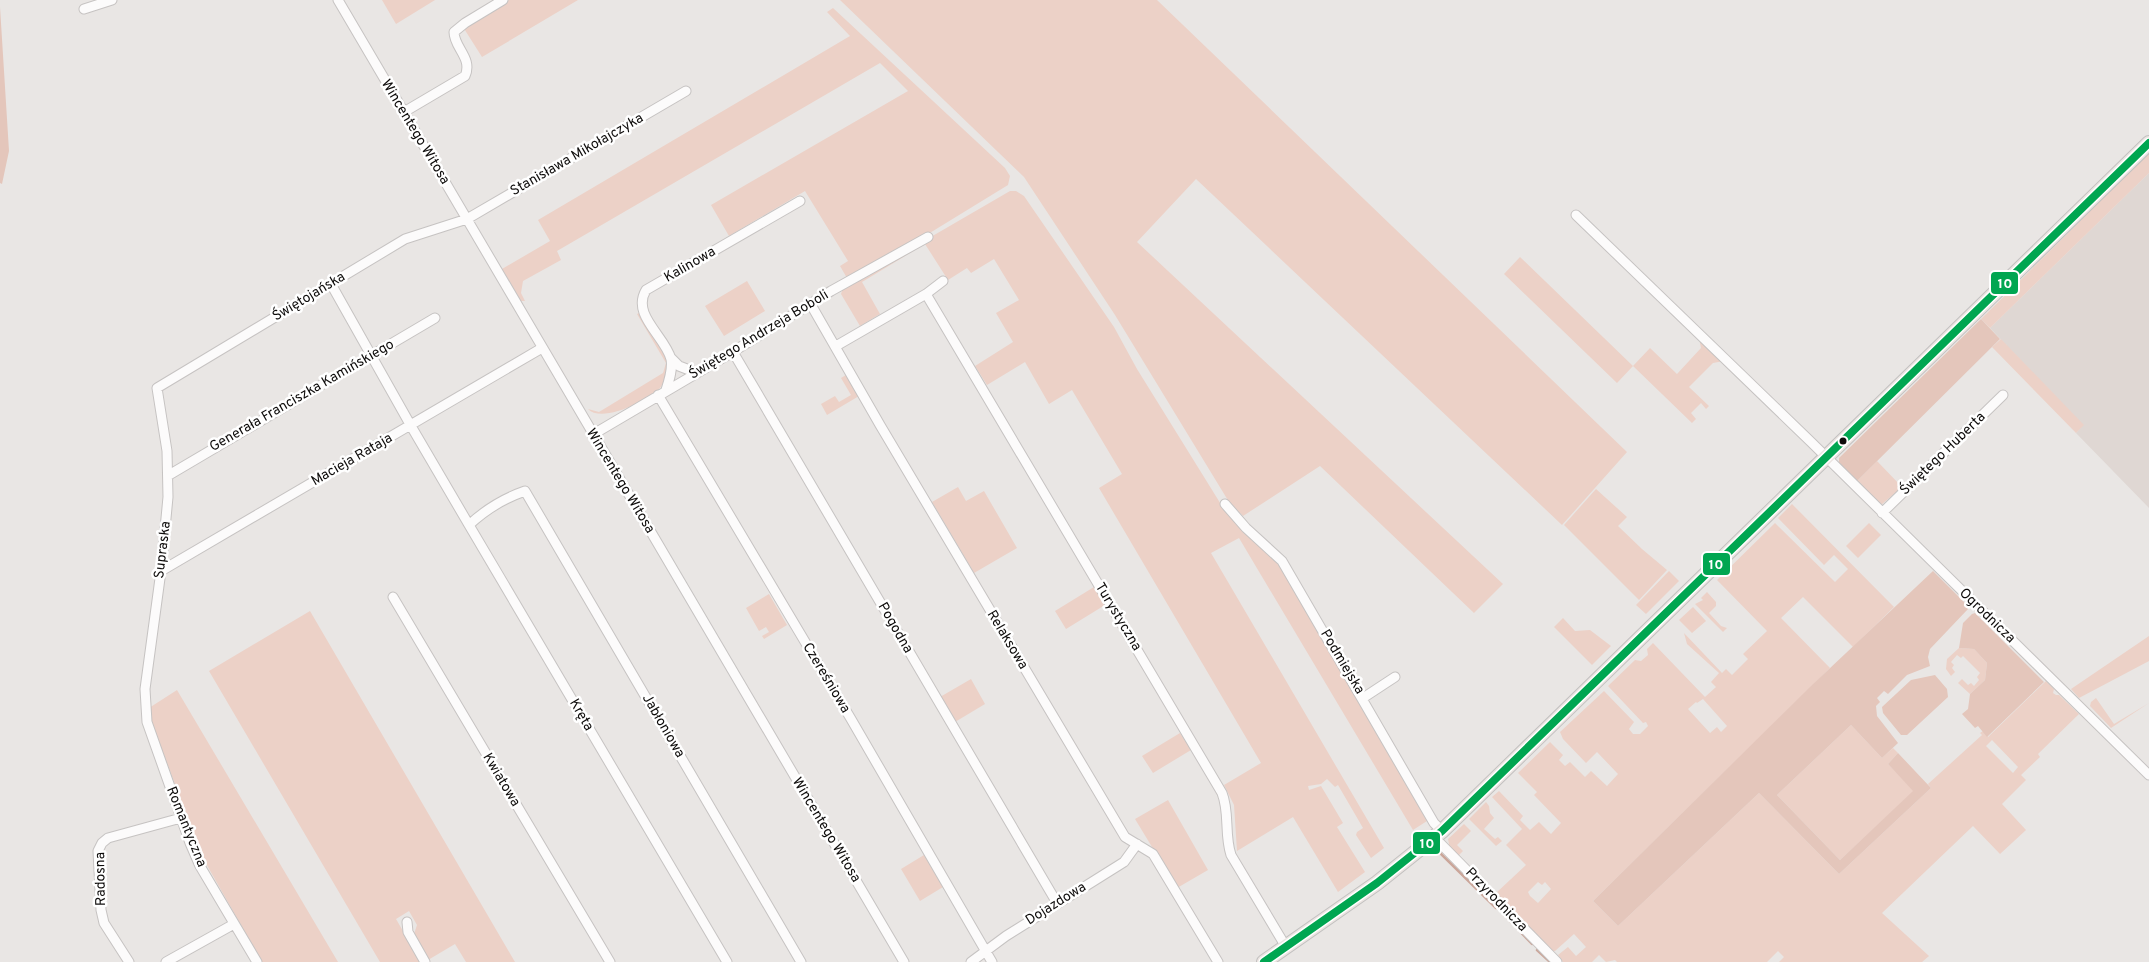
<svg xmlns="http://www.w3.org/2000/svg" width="2149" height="962" viewBox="0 0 2149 962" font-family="Overpass,sans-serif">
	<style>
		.built { fill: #dfd7d3 }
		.green { fill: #ecd1c7; fill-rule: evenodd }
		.forest { fill: #e4c6bb }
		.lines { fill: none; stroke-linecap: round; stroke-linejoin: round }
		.stream { stroke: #cba69a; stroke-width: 2.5 }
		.street-casing { stroke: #c6c3c2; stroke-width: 11 }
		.primary-casing { stroke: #c2c1c0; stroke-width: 16 }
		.street { stroke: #fcfbfb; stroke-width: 9 }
		.primary { stroke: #ece5e2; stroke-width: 14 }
		.bus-1-casing { stroke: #fff; stroke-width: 11 }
		.bus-1 { stroke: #00a651; stroke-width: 8 }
		.bus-dot { fill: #0e0c0b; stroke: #fff; stroke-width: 2 }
		.labels { text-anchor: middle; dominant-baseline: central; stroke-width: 5; stroke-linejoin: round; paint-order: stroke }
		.street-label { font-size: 14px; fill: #0e0c0b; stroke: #fff }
		.line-badge { stroke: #fff; stroke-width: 2 }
		.badge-label { font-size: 14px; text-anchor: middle; font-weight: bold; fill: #fff }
	</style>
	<rect width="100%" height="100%" fill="#e9e6e4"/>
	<!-- built -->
	<path class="built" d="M2149,173v335l-73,-75 7,-8 -93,-97z"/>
	<!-- green -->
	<path class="green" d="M382,0h53l-39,24z
		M509,0h69l-96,57 -19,-30z
		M840,0h317l470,452 -65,73 -366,-346 -59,63 366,342 -29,29 -154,-147 -77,50 -14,-14 -114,-187 -91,-138z
		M833,8l172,160 5,8 -2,9 -75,46 -86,47 -7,-12 8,-5 -43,-70 -76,45 -18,-31 197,-114 -28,-28 -323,188 4,9 -38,21 -2,12 4,8h-4l-19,-32 48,-28 -12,-21 312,-184 -23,-24z
		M2149,153v20l-159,155 -9,-9z
		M1010,191h6l8,5 90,131 23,42 85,137 22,25 35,33 148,257 -14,9 -174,-292 -28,15 173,295 -13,10 -15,-23 1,-3 6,-4 -25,-43 -3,2 -8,-8 -6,5 -13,2 1,4 12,-4 22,37 -6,4 28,45 -27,20 -45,-75 -56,34 -3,-46 -10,-20 37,-22 -162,-275 23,-14 -50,-84 -23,14 -24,-42 -38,23 -12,-19 38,-24 -17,-29 23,-13 -25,-41 -23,14 -4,-5 -19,12 -23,-36 -63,38 18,32 -20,12 -19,-32 2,-6z
		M1520,257l113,109 17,-18 27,26 24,-26 -2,-10 25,23 -11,2 -24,24 20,19 -3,3 -5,-6 -10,10 5,6 -4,4 -59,-57 -16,17 -113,-109z
		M747,281l18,30 -41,25 -19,-30z
		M639,313c8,12 27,35 28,49 1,8 -2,20 -7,26 -11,12 -58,36 -72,21l11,3 64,-39 3,-10 -29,-49z
		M2001,339l83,86 -8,8 -84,-86z
		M846,375l13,21 -32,19 -6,-11 14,-8 4,6 12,-7 -10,-17z
		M1877,461l25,26 -21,18 -24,-24z
		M958,487l8,14 18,-10 33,57 -43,25 -42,-71z
		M1596,489l31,28 -9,9 24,23 25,21 -28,30 -75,-75z
		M1792,504l102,103 -41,40 -50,-50 -22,21 49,50 -237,233 25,25 141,-133 80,81 92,-86 -3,-4 54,-49 -2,-2 3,-2 5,6 58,-56 8,8 -1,4 3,2h3l20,19 -41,40 2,3 -19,18 5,5 -24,24 24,26 -26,24 -27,-28 -91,87 47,43 -7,6h-143l5,-5 -6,-6 -11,11h-150l-2,-2 -9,2 -7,-7 -7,7h-29l-5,-7 10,-8 8,9 10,-9 -12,-13 -19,17h-3l-35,-36 -5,-8h-4l-13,-13 31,-29 -20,-20 16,-16 -30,-32 7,-6 24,25 -3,4 10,10 9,-8 12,12 10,-11 -27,-28 3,-3 -19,-19 32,-31 13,13 -4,5 6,6 5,-4 15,15 6,-6 16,15 11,-12 -21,-22 -11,11 -23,-24 -3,-7 44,-41 30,31 -5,7 4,5h7l8,-8 -2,-4 -3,1 -35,-37 27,-26 6,1 7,-6 -1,-6 6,-6 52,54 11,-10 -5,-5 8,-9 -32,-29 -3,-11 38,40 4,-4 6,6 16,-16 -5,-5 24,-23 -50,-51 58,-57 60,59 13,-13 -14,-14 -10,10 -46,-47zM1703,699l24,27 -6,6 -4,-5 -7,6 -22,-24 8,-7 1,1zM1992,740l26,27 -5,6 -27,-27zM1538,882l4,3 3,-3 6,7 -13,14 -8,-7 -2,-4z
		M1869,523l12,12 -23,23 -12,-12z
		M1669,571l10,10 -33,33 -10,-9z
		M1094,587l11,18 -39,24 -11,-18z
		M1707,592l9,10v4l-7,7 12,13 6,2 -4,4 -28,-28 8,-4 -2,-2z
		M769,594l18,31 -23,14 -2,-3 7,-4 -3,-5 -7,4 -13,-23z
		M1693,607l13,14 -14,12 -13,-13z
		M310,611l205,351h-49l-11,-18 -27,16 -14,-26 3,-9 -8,-14 -13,8 25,43h-41l-171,-291z
		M1563,618l12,13 15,-1 21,16 -19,19 -38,-38z
		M2149,636v25l-70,37 -8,-9z
		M1959,648l15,1 13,14 -2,17 -15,14 -12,-11 4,-4 6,6 3,-2 3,3 5,-6 -2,-3 3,-4 -17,-17 -2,2 -4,-3 -6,7 3,3 -2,3 3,4 -4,4 -5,-7 1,-10z
		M971,679l14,25 -30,18 -15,-25z
		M177,690l161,272h-76l-58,-102 -52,-136 -3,-16z
		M2096,698l18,26 35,-21 -38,25 -21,-22 1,-4z
		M1851,725l31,33 11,-10 5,5 -10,11 26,27 -74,69 -63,-65z
		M1180,733l11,17 -38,23 -11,-17z
		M1168,800l40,70 -31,18 -42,-69z
		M1486,802l3,4 1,7 4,5 -10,11 11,10 3,-2 4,4 -6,5 -27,-27z
		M1464,824l7,7 -14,14 6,6 -5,5 -8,-7 -2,-10z
		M924,855l19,32 -23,14 -19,-32z"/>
	<!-- forest -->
	<path class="forest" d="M0,7l9,144 -7,33 -2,-1z
		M1981,319l19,20 -143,142 -18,-18v-5z
		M1933,571l35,35v3l-38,40 -2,8 2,9 -23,9 -19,19 -4,-3 -7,7 3,4 -4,4 1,10 21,27 -16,15 -31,-33 -74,70 63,65 73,-69 -25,-27 10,-11 33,35 -92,86 -80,-81 -141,133 -25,-25 218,-215z
		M1975,613l69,69 -57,55 -9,-11 -3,2 -13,-14 6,-5 2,-15 15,-14 2,-17 -13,-14 -15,-1 4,-25 9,-9z
		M1935,675l12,14 1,8 -41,38h-6l-18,-22 -1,-6 29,-27z"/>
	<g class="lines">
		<!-- stream -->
		<path class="stream" d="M1437,850l59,58
			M1504,915l28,29
			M1537,950l13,12"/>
		<!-- street casing -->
		<g class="street-casing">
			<path id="street" d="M338,0l566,962
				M84,9l28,-9
				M404,112l61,-36c8,-18 -11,-28 -11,-44l11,-9 38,-23
				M1576,215l235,227 338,333
				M331,284l80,142 58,99
				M926,294l296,499c8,20 2,41 9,62l55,92
				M810,303l70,122 245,412 28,17 65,108
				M836,346l90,-52 17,-13
				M733,352l324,551
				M671,358l8,8 18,7
				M666,390c3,-9 7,-21 5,-31 -6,-23 -40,-44 -25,-69l154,-89
				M658,395l193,324 141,243
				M592,435l134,-79 105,-65 97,-54
				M169,475l266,-157
				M1225,504l21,24 36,33 152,262 8,8
				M1882,513l121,-118
				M161,571l381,-223
				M393,597l217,365
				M1363,698l32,-21
				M1435,838l122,124
				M407,922l1,10 17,30
				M129,962l-25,-39 -3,-13 -3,-59 4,-8 6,-5 73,-20
				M166,962l68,-38
				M257,962l-57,-96 -10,-23 -43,-121 -2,-33 16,-118 7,-74 -1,-46 -10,-63 248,-149 62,-20 219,-128
				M727,962l-258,-437c16,-15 36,-27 56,-34l276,471
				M971,962l35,-26 118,-74 13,-18"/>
		</g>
		<!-- primary casing -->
		<g class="primary-casing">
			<path id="primary" d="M1264,962l113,-79 65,-52 707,-688"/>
		</g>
		<!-- street -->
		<use href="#street" class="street"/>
		<!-- primary -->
		<use href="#primary" class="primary"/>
		<!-- bus-1 casing -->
		<g class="bus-1-casing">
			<path id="bus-1" d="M1264,962l113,-79 65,-52 707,-688"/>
		</g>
		<!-- bus-1 -->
		<use href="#bus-1" class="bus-1"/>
	</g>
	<!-- markers -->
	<circle class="bus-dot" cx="1843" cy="441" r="4.5"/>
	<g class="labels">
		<!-- street labels -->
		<g class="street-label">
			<text transform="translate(415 132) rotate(59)">Wincentego Witosa</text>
			<text transform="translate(577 155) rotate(-30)">Stanisława Mikołajczyka</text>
			<text transform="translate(690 265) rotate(-30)">Kalinowa</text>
			<text transform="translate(309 297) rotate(-31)">Świętojańska</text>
			<text transform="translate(759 335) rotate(-31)">Świętego Andrzeja Boboli</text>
			<text transform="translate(302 396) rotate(-30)">Generała Franciszka Kamińskiego</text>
			<text transform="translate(1943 454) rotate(-44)">Świętego Huberta</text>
			<text transform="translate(352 460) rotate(-30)">Macieja Rataja</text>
			<text transform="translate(620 481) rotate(59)">Wincentego Witosa</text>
			<text transform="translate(163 550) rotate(-83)">Supraska</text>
			<text transform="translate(1987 616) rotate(44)">Ogrodnicza</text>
			<text transform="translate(1118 617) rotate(59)">Turystyczna</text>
			<text transform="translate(895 628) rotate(60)">Pogodna</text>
			<text transform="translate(1007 640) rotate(59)">Relaksowa</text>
			<text transform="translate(1342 662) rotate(59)">Podmiejska</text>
			<text transform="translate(826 678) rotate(59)">Czereśniowa</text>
			<text transform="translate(581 715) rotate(60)">Kręta</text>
			<text transform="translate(663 726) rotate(60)">Jabłoniowa</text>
			<text transform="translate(501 780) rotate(59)">Kwiatowa</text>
			<text transform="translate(186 827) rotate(68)">Romantyczna</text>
			<text transform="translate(826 830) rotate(59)">Wincentego Witosa</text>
			<text transform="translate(101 879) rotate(-91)">Radosna</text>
			<text transform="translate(1496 900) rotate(46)">Przyrodnicza</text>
			<text transform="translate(1056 904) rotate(-32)">Dojazdowa</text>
		</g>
	</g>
	<g class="line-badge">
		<rect x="1990" y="271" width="29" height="24" rx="5" fill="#00a651"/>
		<rect x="1702" y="552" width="29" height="24" rx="5" fill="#00a651"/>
		<rect x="1412" y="831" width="29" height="24" rx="5" fill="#00a651"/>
	</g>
	<g class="badge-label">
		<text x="2005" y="288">10</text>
		<text x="1716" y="569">10</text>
		<text x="1427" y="848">10</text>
	</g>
</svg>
